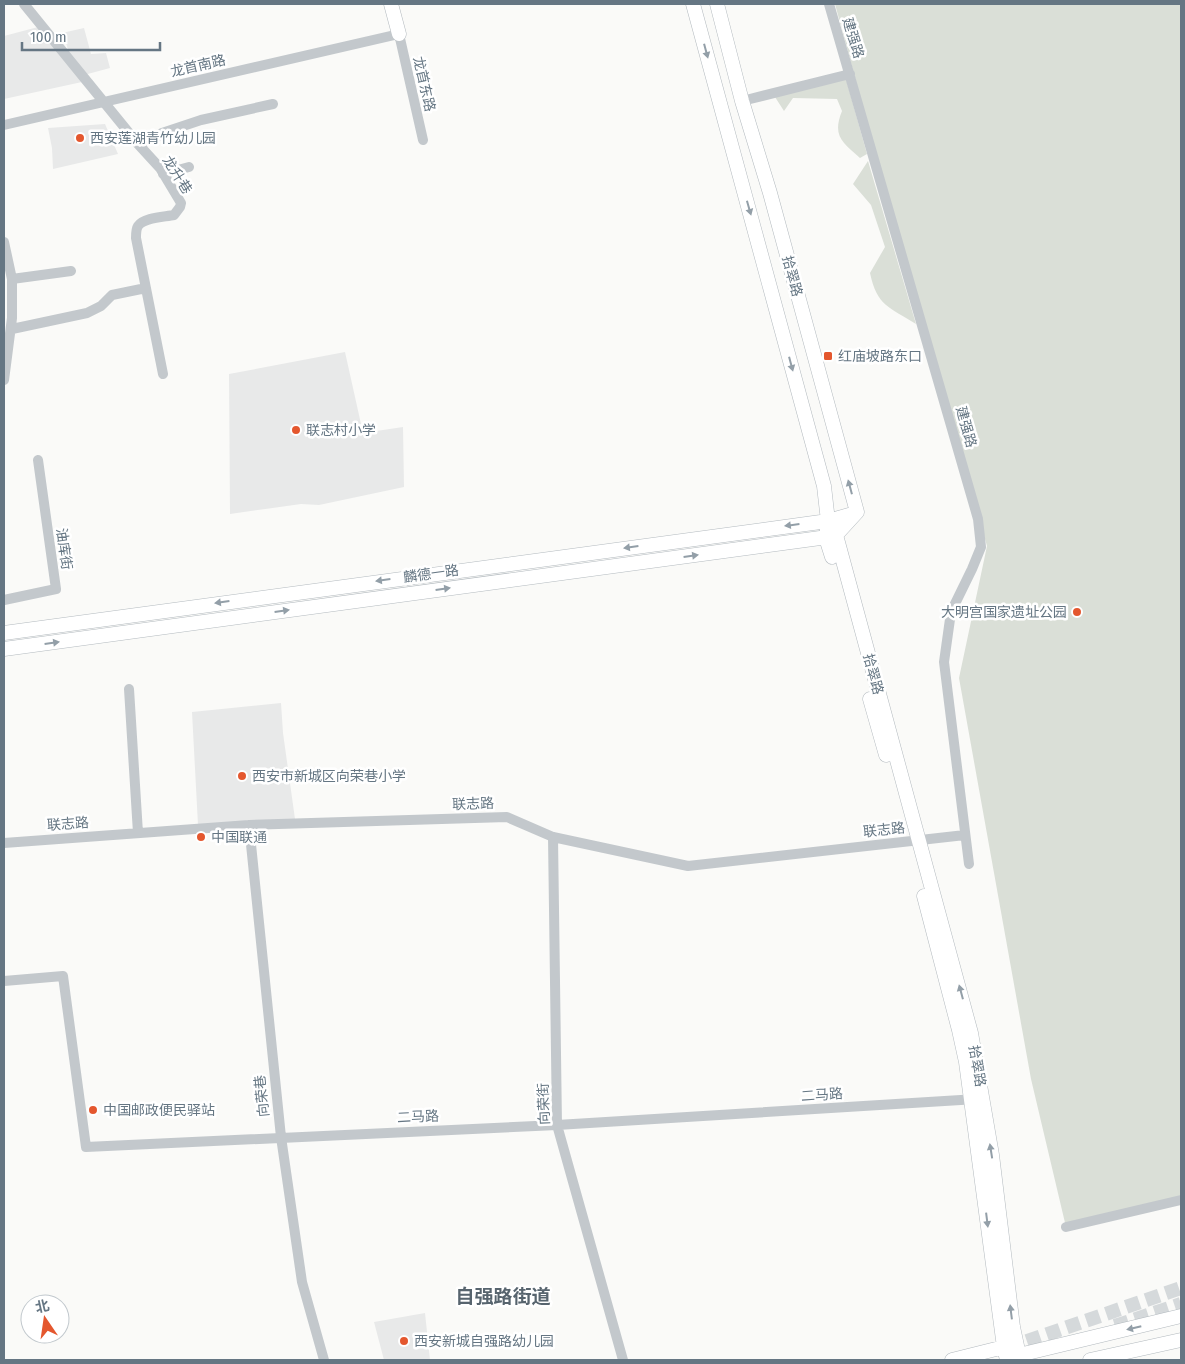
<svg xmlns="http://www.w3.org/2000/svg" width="1185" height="1364" viewBox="0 0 1185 1364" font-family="'Fira Sans Condensed','Noto Sans SC',sans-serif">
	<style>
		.built { fill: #e8e9e9 }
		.green { fill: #dadfd7 }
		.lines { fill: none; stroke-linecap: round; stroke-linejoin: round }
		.secondary-tunnel { stroke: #d5d9db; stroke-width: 14; stroke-dasharray: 14 7; stroke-linecap: butt }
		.secondary-casing { stroke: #b3babf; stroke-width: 15 }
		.street { stroke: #c3c8cc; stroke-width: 10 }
		.secondary { stroke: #fff; stroke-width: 14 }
		.oneway { fill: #939fa8 }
		.poi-dot { fill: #e4572e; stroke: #fff; stroke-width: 2 }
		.labels { text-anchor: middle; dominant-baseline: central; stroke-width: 5; stroke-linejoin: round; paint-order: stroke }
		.street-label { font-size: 14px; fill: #657683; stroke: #fff }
		.poi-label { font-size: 14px; fill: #657683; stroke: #fff; text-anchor: start }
		.district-label { font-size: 19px; font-weight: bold; fill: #57646e; stroke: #fff }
	</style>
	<rect width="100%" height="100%" fill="#fafaf8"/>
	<!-- built -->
	<path class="built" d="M38,27l44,55 -78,17v-63z
		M84,28l7,26 15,-1 4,15 -26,7 -15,-18 -2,-11 -5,-13z
		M105,124l13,30 -65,15 -1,-21 -4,-20z
		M345,352l18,81 40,-6 1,60 -85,18 -18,-1 -71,10 -1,-140z
		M281,703l2,30 12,86 -97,6 -6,-113z
		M425,1313l5,47h-46l-10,-38z"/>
	<!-- green -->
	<path class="green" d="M835,4h346v1197l-115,26 -35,-148 -72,-401 28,-132 -99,-347z
		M846,79l21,75 -7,4c-18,-16 -28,-22 -18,-47l-5,-12 -44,-1 -9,13 -9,-14z
		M868,161l48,163c-27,-17 -39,-18 -46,-51l15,-26 -14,-42 -18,-21z"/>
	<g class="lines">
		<!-- secondary-tunnel -->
		<path class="secondary-tunnel" d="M1115,1326l66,-22
			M1007,1348l174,-60"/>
		<!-- secondary casing -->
		<g class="secondary-casing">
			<path id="secondary" d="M391,4l8,30
				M693,4l131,482 4,35 -2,17 6,19
				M717,4l25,97 28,92 87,319 -21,23 135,498 21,122 21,172 7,33
				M4,633l824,-112 28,-8
				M4,649l831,-113
				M870,699l16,56
				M924,896l35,134 7,32 38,285 3,13
				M952,1360l52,-13 15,8 162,-39
				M1090,1360l91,-20"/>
		</g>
		<!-- street -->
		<path class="street" d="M24,4l114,140 22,24 21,35 -1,4 -6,8c-9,2 -30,2 -36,11 -2,3 -2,8 -2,12l27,136
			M829,4l149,515 3,28 -9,22 -21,43 -7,50 25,202
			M742,101l108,-27
			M4,125l395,-91 24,106
			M138,144l16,-5 8,-6 39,-13 72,-16
			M163,174l26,-7
			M4,242l8,37v39l-8,62
			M12,279l59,-8
			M12,329l75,-16 14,-7 11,-11 34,-7
			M4,600l52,-11 -18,-129
			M129,689l9,144
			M249,825l32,312 21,145 22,78
			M553,837l4,288 66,235
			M4,843l245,-18 258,-8 46,20 135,29 277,-31
			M4,981l59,-5 23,171 471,-22 420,-26
			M1066,1227l115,-27"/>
		<!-- secondary -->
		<use href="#secondary" class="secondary"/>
	</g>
	<!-- one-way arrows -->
	<defs><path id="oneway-solid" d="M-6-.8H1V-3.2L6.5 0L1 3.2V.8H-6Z" transform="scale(1.25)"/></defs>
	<g class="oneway">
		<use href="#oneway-solid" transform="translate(706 51) rotate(75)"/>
		<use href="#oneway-solid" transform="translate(749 208) rotate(74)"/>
		<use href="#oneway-solid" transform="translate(791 364) rotate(75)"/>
		<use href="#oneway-solid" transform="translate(850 487) rotate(-105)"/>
		<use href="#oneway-solid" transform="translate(792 525) rotate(173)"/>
		<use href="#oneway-solid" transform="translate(631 547) rotate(172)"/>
		<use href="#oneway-solid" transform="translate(691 556) rotate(-8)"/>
		<use href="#oneway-solid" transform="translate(383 580) rotate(172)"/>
		<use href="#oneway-solid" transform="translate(443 589) rotate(-8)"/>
		<use href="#oneway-solid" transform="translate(222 602) rotate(172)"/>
		<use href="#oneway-solid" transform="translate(282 611) rotate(-8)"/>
		<use href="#oneway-solid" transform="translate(52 643) rotate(-8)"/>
		<use href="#oneway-solid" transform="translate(961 992) rotate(-105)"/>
		<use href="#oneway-solid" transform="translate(991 1151) rotate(-99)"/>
		<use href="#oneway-solid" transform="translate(987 1220) rotate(83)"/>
		<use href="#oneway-solid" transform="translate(1011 1312) rotate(-97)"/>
		<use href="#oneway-solid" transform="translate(1134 1328) rotate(167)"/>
	</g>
	<!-- markers -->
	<g class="poi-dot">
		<circle cx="80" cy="138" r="5"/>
		<rect x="823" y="351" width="10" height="10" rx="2.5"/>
		<circle cx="296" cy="430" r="5"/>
		<circle cx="1077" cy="612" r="5"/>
		<circle cx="242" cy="776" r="5"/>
		<circle cx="201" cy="837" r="5"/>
		<circle cx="93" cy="1110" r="5"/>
		<circle cx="404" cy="1341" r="5"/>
	</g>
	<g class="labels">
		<!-- street labels -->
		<g class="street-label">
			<text transform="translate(853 38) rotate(73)">建强路</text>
			<text transform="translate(198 66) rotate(-13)">龙首南路</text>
			<text transform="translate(424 84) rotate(77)">龙首东路</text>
			<text transform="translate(177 175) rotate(58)">龙升巷</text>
			<text transform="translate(792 276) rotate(75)">拾翠路</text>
			<text transform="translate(966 427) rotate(74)">建强路</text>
			<text transform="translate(64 549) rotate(82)">油库街</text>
			<text transform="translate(431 574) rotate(-8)">麟德一路</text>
			<text transform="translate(873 674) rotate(75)">拾翠路</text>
			<text transform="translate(473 804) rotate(-2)">联志路</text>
			<text transform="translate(68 824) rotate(-4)">联志路</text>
			<text transform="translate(884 830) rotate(-6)">联志路</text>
			<text transform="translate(977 1066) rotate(80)">拾翠路</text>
			<text transform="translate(822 1095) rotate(-4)">二马路</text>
			<text transform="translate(262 1096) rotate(-96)">向荣巷</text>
			<text transform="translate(544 1104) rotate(-92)">向荣街</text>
			<text transform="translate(418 1117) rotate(-3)">二马路</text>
		</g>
		<!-- poi labels -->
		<g class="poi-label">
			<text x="90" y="138">西安莲湖青竹幼儿园</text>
			<text x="838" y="356">红庙坡路东口</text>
			<text x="306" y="430">联志村小学</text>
			<text x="1067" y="612" text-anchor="end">大明宫国家遗址公园</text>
			<text x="252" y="776">西安市新城区向荣巷小学</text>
			<text x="211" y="837">中国联通</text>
			<text x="103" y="1110">中国邮政便民驿站</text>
			<text x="414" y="1341">西安新城自强路幼儿园</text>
		</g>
		<!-- district labels -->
		<g class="district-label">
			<text x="503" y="1296">自强路街道</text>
		</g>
	</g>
	<!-- border -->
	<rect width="1185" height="1364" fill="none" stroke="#657683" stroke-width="10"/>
	<!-- north arrow -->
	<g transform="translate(45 1319) rotate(347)"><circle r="24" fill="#ffffff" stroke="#c1c8cd"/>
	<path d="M0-4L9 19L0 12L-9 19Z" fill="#e4572e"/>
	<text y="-8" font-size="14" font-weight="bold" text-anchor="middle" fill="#657683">北</text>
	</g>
	<!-- scale -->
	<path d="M22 42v8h138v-8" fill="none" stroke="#657683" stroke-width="2.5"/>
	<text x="30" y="42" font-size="15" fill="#657683" stroke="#ffffff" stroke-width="4" paint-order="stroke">100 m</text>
</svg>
